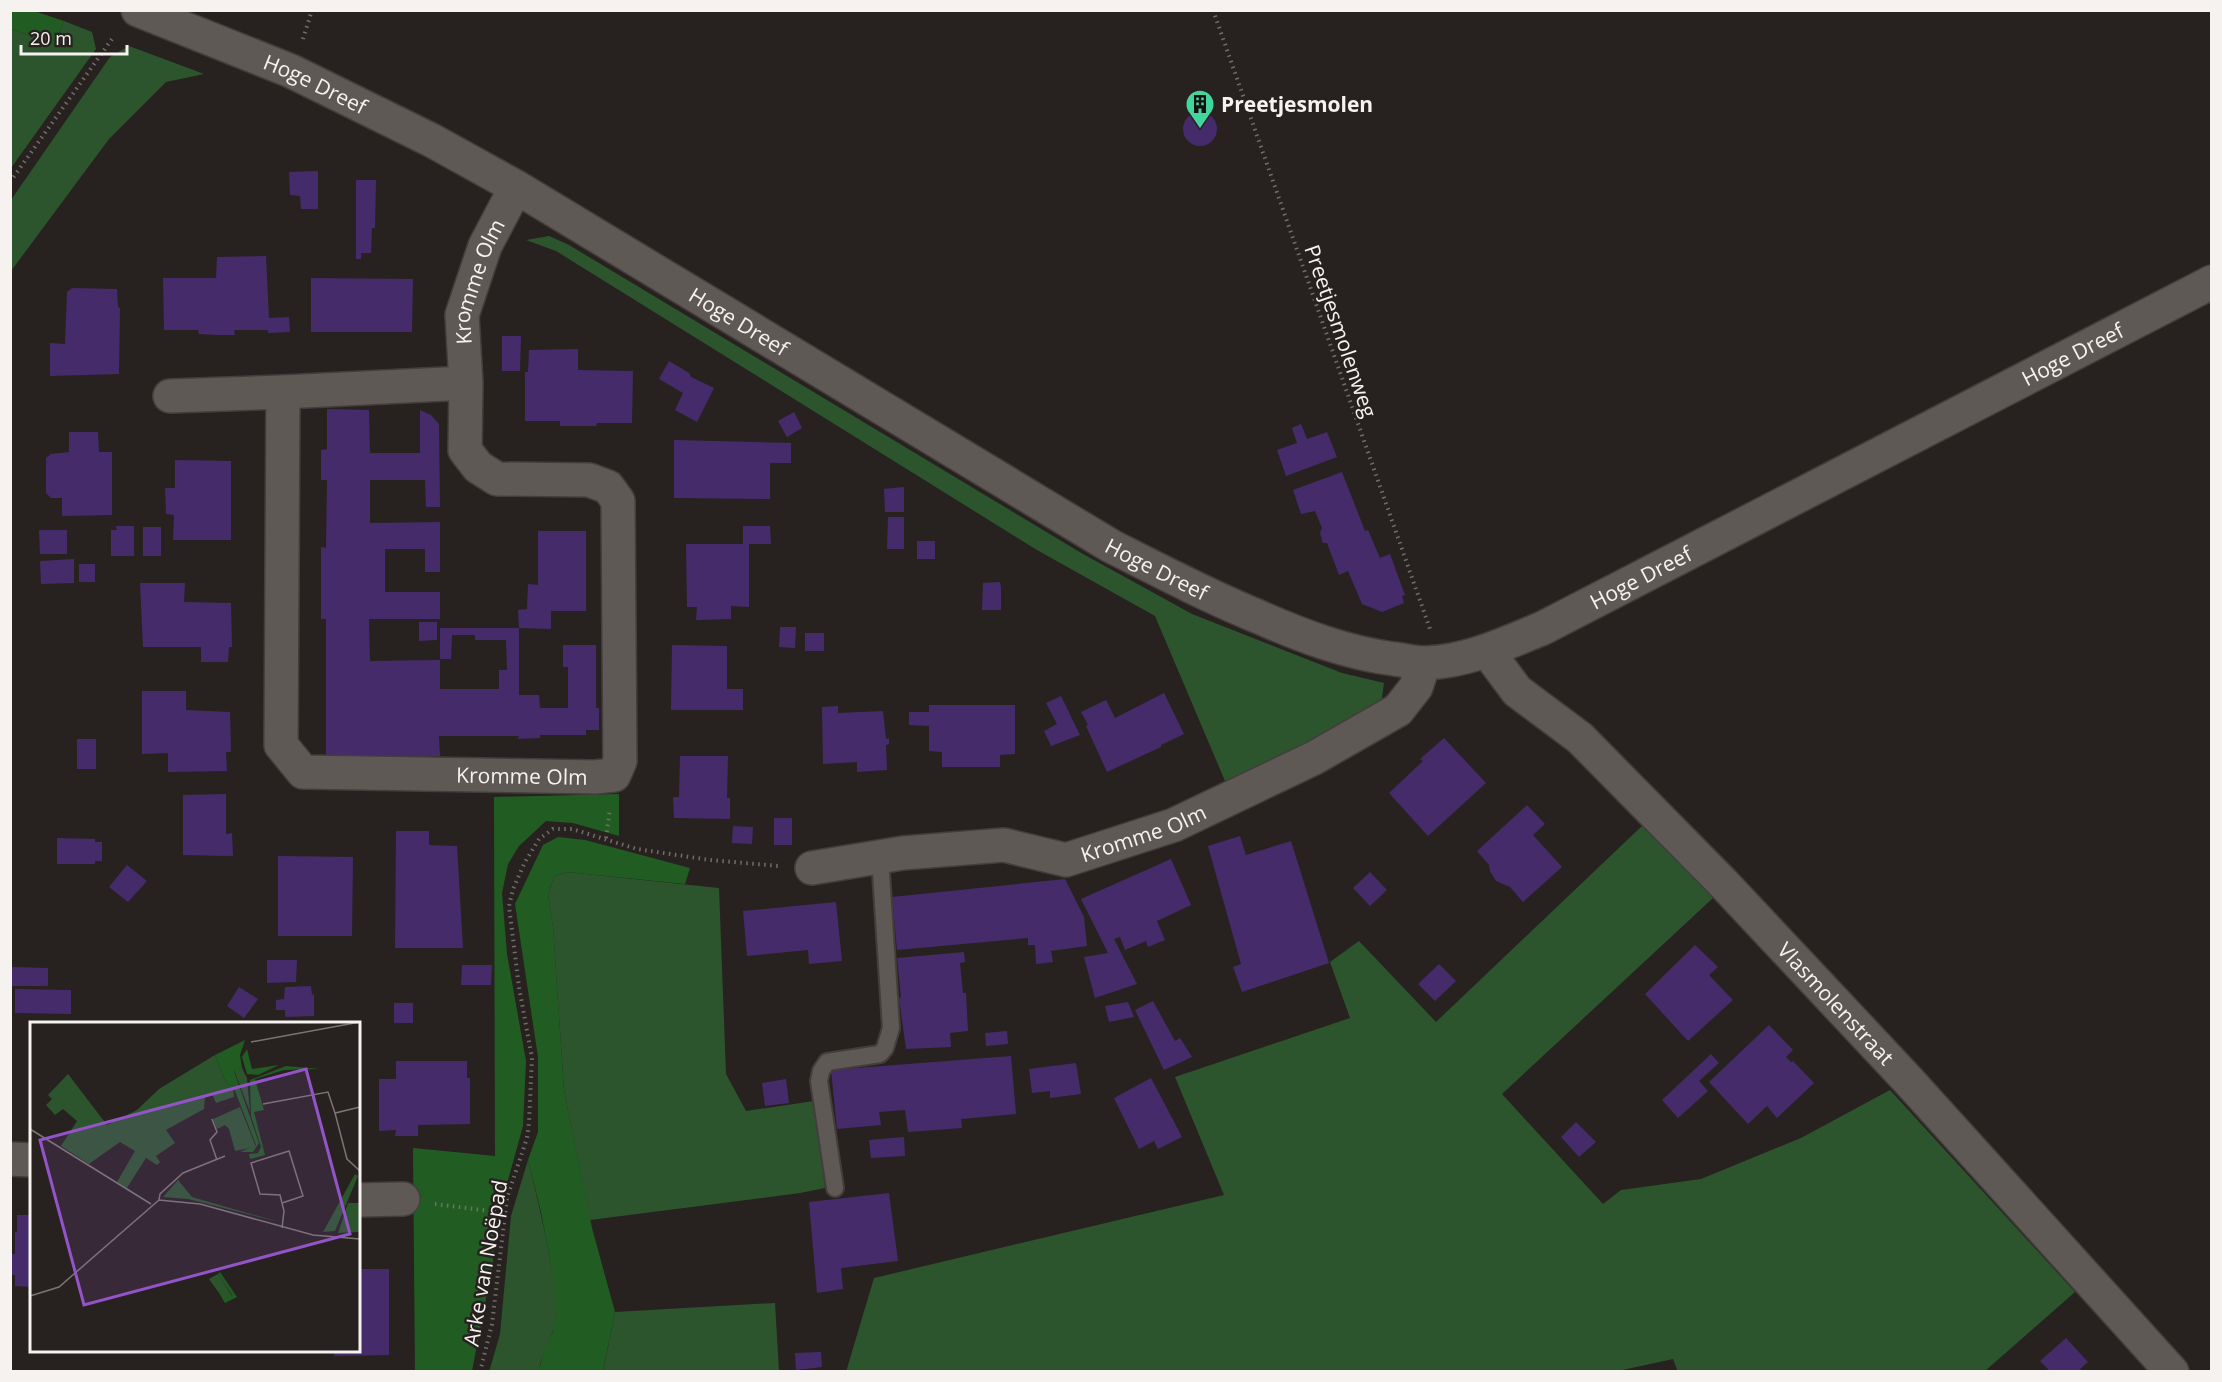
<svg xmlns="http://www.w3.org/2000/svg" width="2222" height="1382" viewBox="0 0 2222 1382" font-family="'Open Sans',sans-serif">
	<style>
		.green { fill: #2d552d }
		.forest { fill: #215d23 }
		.building { fill: #462b6b }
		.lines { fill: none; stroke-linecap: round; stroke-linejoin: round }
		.lane-casing { stroke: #433e3b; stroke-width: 20 }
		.street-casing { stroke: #433e3b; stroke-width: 36 }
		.path { stroke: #726e6b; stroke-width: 4; stroke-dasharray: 1.5 4.5; stroke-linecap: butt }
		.lane { stroke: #5f5956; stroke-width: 16 }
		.street { stroke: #5f5956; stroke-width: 33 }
		.labels { text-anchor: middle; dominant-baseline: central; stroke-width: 5; stroke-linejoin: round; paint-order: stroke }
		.street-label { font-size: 21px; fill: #f6f2f0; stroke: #27221f }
		.poi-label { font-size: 21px; font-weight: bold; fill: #f6f2f0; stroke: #27221f; text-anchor: start }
		.inset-road { fill: none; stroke: #7a7573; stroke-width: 1.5 }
		.view { fill: #9454c9; fill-opacity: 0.15; stroke: #9454c9; stroke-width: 3 }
		.inset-edge { fill: none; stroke: #f6f2f0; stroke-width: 3 }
	</style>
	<rect width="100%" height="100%" fill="#27221f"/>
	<!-- green -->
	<path class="green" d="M64,21l28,11 4,17 -85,119v-139l44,15z
		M129,46l75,28 -38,8 -57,57 -98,132v-71l99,-143z
		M549,236l20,9 514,309 109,60 150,59 42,10 -3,21 -10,9 -146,68 -70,-165 -118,-66 -481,-299 -30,-11z
		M1643,825l70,73 -211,196 101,110 18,-14 80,-11 100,-41 89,-48 185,202 -90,79 -307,1 -5,-13 -60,13h-767l28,-94 350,-83 -49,-118 175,-59 -20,-56 29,-21 77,81z
		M567,872l152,16 7,186 20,37 68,-10 11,87 -25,5 -210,27 -26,-130 -11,-162 -5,-33 6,-19z
		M528,1160c8,33 16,66 22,99 4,18 9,38 7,56 -2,20 -16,36 -18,56l-50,1 11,-38 11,-118z
		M775,1303l4,68 -176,1 12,-60z"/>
	<!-- forest -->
	<path class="forest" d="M11,10l23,1 30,10 -9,23 -44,-15z
		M619,794v42l-46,-13 -27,-2 -27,25 -11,18 -6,29 5,61 19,107 -3,65 -15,54 -17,31 3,27 -1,24 -21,109h-57l-2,-223 82,8 -1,-359z
		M558,837l27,3 105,28 -5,16 -118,-12 -13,4 -6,19 5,32 11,163 28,138 23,84 -12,59 -64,1v-2l5,-20 9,-18 4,-18 -3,-34 -13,-68 -13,-52 10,-28v-75l-23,-153 28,-59z"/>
	<!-- building -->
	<path class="building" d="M1183 129a17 17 0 1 1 34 0a17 17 0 1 1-34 0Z
		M318,171v38h-17l-1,-13 -10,-1 -1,-23z
		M356,180h20l-1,48h-3l-1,25h-10v6h-5z
		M266,256l3,62 20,-1 1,15 -22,1v-3h-34l1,5h-18l-18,-1 -1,-4h-34l-1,-52h53l1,-21z
		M311,278l102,1 -1,53h-101z
		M72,288l45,1 1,18 2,1 -1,66 -69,2v-33l15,1 2,-52z
		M502,336h19l-1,35h-18z
		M578,349v21l55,1 -1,52h-35l-1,3h-36v-5h-35v-49h3l1,-22z
		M669,361l20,12 2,4 23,11 -17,34 -22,-12 8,-17 -24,-14z
		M327,409l42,1 1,43h50v-43l11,5 8,9 1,83h-14l-1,-27h-55v43l70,-1v50h-15v-23h-40v43h55v27h-71l1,42 70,-1v29h59v-19h8l-1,-30h-31v-5h-23l-1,24h-11v-31h79l-1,-18 9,-1 1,-25 10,1v-54h48v80h-35v18l-32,-1v67h20l1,13h28v-41h-5v-22h33v63h3v22h-13v5h-46v3l-22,1 1,-3h-80l1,20 -114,1v-138h-5v-72l5,1 1,-68h-6v-30l6,-1z
		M794,412l8,16 -15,9 -9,-16z
		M1301,424l6,15 20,-7 10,25 -51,19 -9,-26 20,-7 -5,-15z
		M69,432h29l1,20h13v63l-50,1v-18h-11l-5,-5v-35l5,-4 18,-2z
		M674,440l117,3v20h-21v36l-96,-1z
		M175,460l56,1v79h-58l1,-25 -8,-1 -1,-26h10z
		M1342,472l23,59 3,-1 12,28 10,-4 15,41 -3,1 2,7 -22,9 -20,-8 -14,-33 -9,4 -12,-32h-4l-3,-10 2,-5 -7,-17 -14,3 -8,-24z
		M904,487v25h-19l-1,-23z
		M888,517h16v32h-17z
		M116,526h18v30h-23v-26h6z
		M743,526h27l1,18h-22v63l-18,-1v13l-35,1 1,-13h-10l-1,-63h57z
		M143,527h18v29h-18z
		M39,530h28v24h-27z
		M917,541h18v18h-18z
		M74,559v24l-33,1 -1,-23z
		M79,564h16v18h-16z
		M1000,582l1,6v22h-19l1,-27z
		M140,583h45l-1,19 47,1 1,44h-3l-1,15h-27v-15h-58z
		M419,622h18v18l-18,1z
		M780,627h16l-1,21 -16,-1z
		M805,633h19v18h-19z
		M672,645l55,1v43h16v21h-72z
		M142,691h44v19l44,2 1,40h-5l1,19 -59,1v-19l-26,1z
		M1164,693l20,41 -23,11v2l-54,25 -21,-46 2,-1 -7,-13 25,-12 9,18z
		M1061,696l19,39 -29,11 -7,-15 13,-7 -11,-21z
		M929,705h86v49l-15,1v12h-58v-15l-13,-1v-25l-20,-1v-13h20z
		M838,706v7l45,-2 3,28 3,-1v6l-3,1 1,25 -30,2v-10l-34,2 -1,-57z
		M1444,738l42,45 -58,53 -39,-43 34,-32 -3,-2z
		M77,739h19v30h-19z
		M680,756h48l-1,42h3v21l-56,-1 -1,-21h6z
		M226,794v40l6,-1 1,23 -50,-1v-60z
		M1527,805l18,19 -12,11 29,32 -39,35 -13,-15 -14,-6 -6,-10 -1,-6 -12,-14z
		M774,818h18v27h-18z
		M733,826l20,1 -1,17 -20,-1z
		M396,831h33v14l28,1 6,102h-68z
		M1240,836l6,19 45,-14 38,122 -87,29 -9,-25 8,-3 -33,-118z
		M57,838l38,1v3h7v19h-7v3h-38z
		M278,856l75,1 -1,79h-74z
		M1171,859l20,46 -34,16 8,19 -17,7 -2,-6 -21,9 -5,-13 -6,2 23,45 -42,14 -11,-41 24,-4 -27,-54z
		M127,865l20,16 -19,21 -19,-15z
		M1370,872l17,18 -17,16 -17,-18z
		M1065,879l19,38 3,29 -36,5 2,11 -17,2 -1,-19h-7v-7l-131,12 -5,-53z
		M836,902l6,59 -33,3 -1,-14 -61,6 -4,-45z
		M1695,945l23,22 -9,8 24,25 -45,41 -43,-47z
		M964,952l1,10 -5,1 3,30h3l2,38 -18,2 1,14 -45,2 -7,-51 2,-1 -4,-39z
		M267,960h30l-1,22 -29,1z
		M1439,964l17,17 -21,20 -17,-17z
		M462,965h30l-1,20h-30z
		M10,967l38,1v18h-38z
		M311,986l1,9 2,-1v22l-29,1v-7h-9v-10l8,-1 1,-12z
		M239,987l19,12 -14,19 -17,-12z
		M15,989l56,1v24l-56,-1z
		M1153,1001l22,40 5,-3 12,19 -28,13 -29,-60z
		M1128,1002l6,15 -25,5 -4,-16z
		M394,1003h19v20h-19z
		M1769,1025l24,25 -7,7 5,5 2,-1 21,22 -37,35 -10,-12 -19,18 -39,-42z
		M1007,1031l1,13 -22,2 -1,-13z
		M1711,1054l8,9 -20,18 9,10 -30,27 -16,-18z
		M1011,1056l5,58 -55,5 1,9 -54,4 -3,-22 -26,2 2,13 -44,4 -6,-59z
		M396,1061h71v17h3v46l-52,1v11h-23l1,-6 -17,1v-52h17z
		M1076,1063l5,31 -31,4v-7l-18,2 -3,-24z
		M1151,1078l31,59 -24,12 -4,-8 -15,8 -25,-51z
		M786,1079l3,24 -24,3 -3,-23z
		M1576,1122l20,20 -17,15 -18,-20z
		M904,1137l1,19 -34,2 -2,-18z
		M889,1193l9,68 -57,7 2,21 -26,4 -8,-91z
		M17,1215h15v72l-17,-1v-11h-5v-21h5v-22h2z
		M358,1269h31v86l-55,1v-6h24z
		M2066,1338l22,24 -8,7 2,2h-32l-10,-10z
		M821,1352l1,15 -26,3 -1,-17z"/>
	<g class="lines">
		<!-- lane casing -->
		<g class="lane-casing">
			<path id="lane" d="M835,1188l-16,-107 2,-10 6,-9 53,-8 5,-6 6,-20 -11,-171"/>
		</g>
		<!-- street casing -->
		<g class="street-casing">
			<g id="street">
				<path id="s1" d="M138,10l153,61 142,70 83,46 595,359c49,25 97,50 148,71 43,19 88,36 135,42 10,1 21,4 32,4 43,-2 78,-19 117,-35l669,-346"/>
				<path id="s2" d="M466,383l-183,9 -2,353 22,27 292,5 19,-2 6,-14 -2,-260 -10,-14 -19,-7 -92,-1 -19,-12 -13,-17 1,-67 -4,-68 23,-69 31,-59"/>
				<path d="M170,396l113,-4"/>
				<path id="s3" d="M1488,652l29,39 63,47 145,147 182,194 265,293"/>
				<path id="s4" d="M812,868l91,-15 101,-8 62,15 108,-35 140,-67 84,-48 18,-23 8,-24"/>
				<path d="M10,1159l22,1"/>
				<path d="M358,1200l45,-1"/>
			</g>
		</g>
		<!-- path -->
		<path class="path" d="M1213,10l217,619
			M303,39l9,-29
			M10,182l104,-146
			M606,838l4,-29
			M435,1204l71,9
			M480,1372l12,-48 15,-126 20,-60 2,-15 3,-65 -13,-71 -10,-81 4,-17 12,-27 14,-23 14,-10h19l65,20 73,11 69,6"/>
		<!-- lane -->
		<use href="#lane" class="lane"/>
		<!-- street -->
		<use href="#street" class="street"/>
	</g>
	<!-- icons -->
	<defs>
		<g id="building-pin" transform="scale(1.5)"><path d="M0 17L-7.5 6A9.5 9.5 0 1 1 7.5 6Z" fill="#44d49f" stroke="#27221f"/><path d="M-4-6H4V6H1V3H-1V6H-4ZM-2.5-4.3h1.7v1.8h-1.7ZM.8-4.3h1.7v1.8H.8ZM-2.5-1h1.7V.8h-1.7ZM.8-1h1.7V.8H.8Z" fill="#111"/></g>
	</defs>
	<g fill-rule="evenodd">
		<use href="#building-pin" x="1200" y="104"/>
	</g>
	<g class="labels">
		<!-- street labels -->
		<g class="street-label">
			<text stroke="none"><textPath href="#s1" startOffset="192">Hoge Dreef</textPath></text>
			<text stroke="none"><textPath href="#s2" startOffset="1502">Kromme Olm</textPath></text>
			<text stroke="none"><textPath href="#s1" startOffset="678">Hoge Dreef</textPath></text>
			<text transform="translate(1341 331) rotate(71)">Preetjesmolenweg</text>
			<text stroke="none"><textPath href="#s1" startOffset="2170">Hoge Dreef</textPath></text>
			<text stroke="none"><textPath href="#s1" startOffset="1164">Hoge Dreef</textPath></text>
			<text stroke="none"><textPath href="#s1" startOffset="1684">Hoge Dreef</textPath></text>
			<text stroke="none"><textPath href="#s2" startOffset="790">Kromme Olm</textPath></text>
			<text stroke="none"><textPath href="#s4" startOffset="339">Kromme Olm</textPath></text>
			<text stroke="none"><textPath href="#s3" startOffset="496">Vlasmolenstraat</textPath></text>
			<text transform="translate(485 1263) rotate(-80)">Arke van Noëpad</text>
		</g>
		<!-- poi labels -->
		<g class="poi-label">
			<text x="1221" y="104">Preetjesmolen</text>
		</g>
	</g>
	<!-- overview -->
	<g transform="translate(30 1022)">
		<rect width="330" height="330" fill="#27221f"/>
		<path d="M185,33l11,28 7,3 1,11 -18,6 -4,-9 -7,3 -1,12 -38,21 9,13 -19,13 4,6 -3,3 -11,-7 -19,30 -10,-6 18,-31 -15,-9 -31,22 -28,-18 16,-25 -14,-12 -8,6 -9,-10 6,-6 -4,-4 20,-21 39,51 30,-15 22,-21zM212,46l5,10 3,34 -16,-42zM210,85l16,40 -21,4 -6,-22 -4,-4 -8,4 -4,-10zM325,152l3,2 -23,55 -12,1zM148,158l14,17 87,25 -91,-23 -25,-2zM318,181h12l-1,29 -21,1zM188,252l14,22 -4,2 -6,-7 -3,2 -10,-14z" fill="#2d552d"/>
		<path d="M215,18l-5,15 2,13 -8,3 25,72 -6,9h-13l16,-7 -23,-59 -7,-3 -11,-28zM217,27l5,20 27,-4 -21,10 -11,-1 -5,-17zM256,44l34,3 -36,1 -29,9 9,31 -10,2 11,43 -15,4 -1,-5 9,-1 3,-6 -10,-31 -1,-36zM190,250l17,25 -12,6 -6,-10 4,-3 5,8 4,-3 -14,-21z" fill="#215d23"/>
		<path class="inset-road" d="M221,20l109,-20M233,82l65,-12 7,21 25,-6M305,91l12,46 13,12M182,97l5,13 -7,8 7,20M0,107l121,75M129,178l1,-6 23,-21 42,-17M252,181l21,-7 -14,-45 -38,12 9,31 20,1 4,16 -2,17M0,274l29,-9 100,-87 41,4 113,31 47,4"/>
		<path class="view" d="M276,47l44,165 -266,71 -44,-165z"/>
		<rect width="330" height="330" class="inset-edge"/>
	</g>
	<!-- border -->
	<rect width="2222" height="1382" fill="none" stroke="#f6f2f0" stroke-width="24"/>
	<!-- scale -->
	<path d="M21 45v9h106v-9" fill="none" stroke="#f6f2f0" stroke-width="3"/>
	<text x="30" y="45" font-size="18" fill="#f6f2f0" stroke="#27221f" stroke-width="4.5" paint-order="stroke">20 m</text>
</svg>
